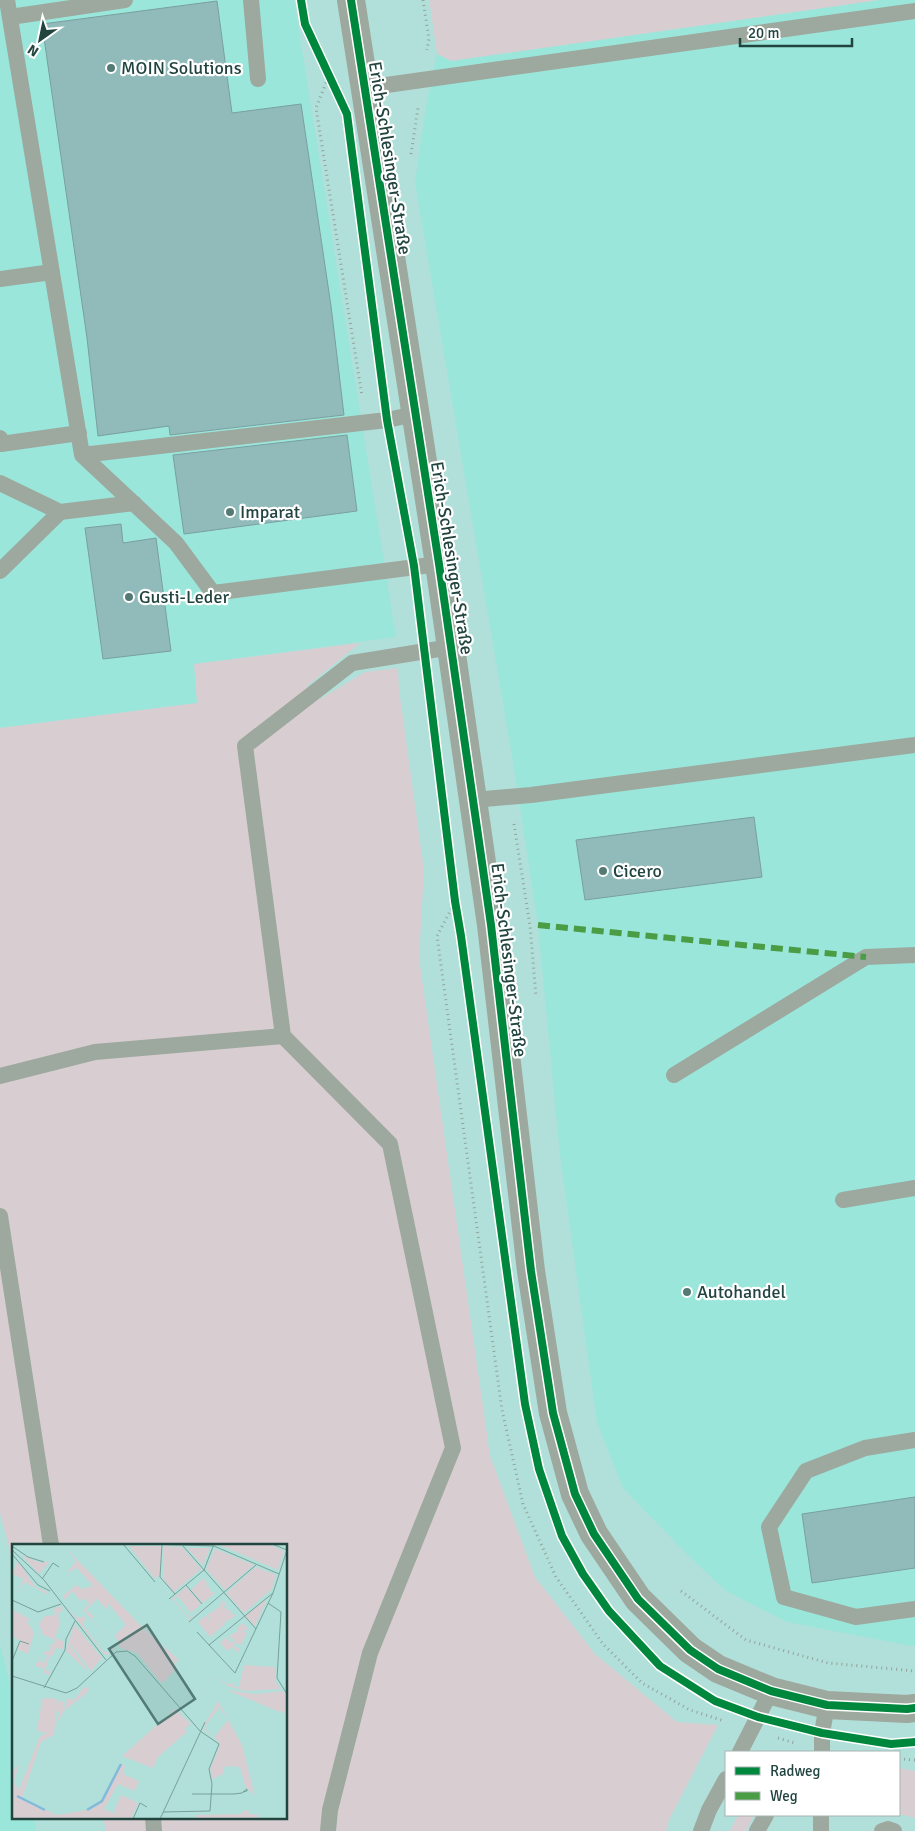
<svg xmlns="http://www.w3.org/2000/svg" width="915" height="1831" viewBox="0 0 915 1831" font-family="Signika,sans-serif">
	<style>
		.built { fill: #9be6db }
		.green { fill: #d8ced2 }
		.building { fill: #91baba; stroke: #79a09f }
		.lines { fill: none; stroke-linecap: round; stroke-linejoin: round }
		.path { stroke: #93a39c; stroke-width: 3; stroke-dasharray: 1 4; stroke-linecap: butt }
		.service { stroke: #9da89e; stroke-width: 16 }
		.minor { stroke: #9da89e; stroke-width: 28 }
		.quiet { stroke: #4a9c45; stroke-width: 6; stroke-dasharray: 12 6; stroke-linecap: butt }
		.cycleway-casing { stroke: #fff; stroke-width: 11 }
		.cycleway { stroke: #00873e; stroke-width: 8 }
		.poi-dot { fill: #537a75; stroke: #fff; stroke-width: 2 }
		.labels { text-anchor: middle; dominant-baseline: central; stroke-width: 4.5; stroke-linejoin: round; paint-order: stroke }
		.poi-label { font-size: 18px; fill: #21443f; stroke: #fff; text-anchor: start }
		.street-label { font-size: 18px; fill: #21443f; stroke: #fff }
		.inset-river { fill: none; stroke: #81bbdc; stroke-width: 2.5 }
		.inset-road { fill: none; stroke: #77a19b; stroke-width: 1 }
		.view { fill: #537a75; fill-opacity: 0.15; stroke: #537a75; stroke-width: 2.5 }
		.inset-edge { fill: none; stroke: #21443f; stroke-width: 2.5 }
	</style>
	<rect width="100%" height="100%" fill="#b1dfd9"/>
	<!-- built -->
	<path class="built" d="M0,0h294l102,637 -201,27 2,39 -197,25z
		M429,0h486v1645l-4,1 -124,-24 -61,-31 -38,-36 -65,-67 -26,-66 -37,-267 -22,-230 -23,-151 -100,-592 12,-82 10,-46z
		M0,1645l14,55v117h20l2,14h-36z"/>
	<!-- green -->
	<path class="green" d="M429,0h450l-428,61 -14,-7z
		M360,643l-53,43 13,13 45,-27 33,-4 1,22 25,180 -5,88 71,498 45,121 60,77 82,68 41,3 -49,95 -3,11h-560l-3,-14h183v-272h-272v22l-14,-54v-785l197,-25 -3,-39z
		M899,1768l16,3v47l-16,-4z
		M738,1815h16l-8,16h-16z"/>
	<!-- building -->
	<path class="building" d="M217,1l15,112 69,-9 30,202 13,109 -174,20 -1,-9 -71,10 -11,-98 -45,-314z
		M347,435l10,76 -173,23 -11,-79z
		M121,524l2,19 33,-5 15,113 -68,8 -18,-131z
		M754,817l8,60 -177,23 -9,-60z
		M915,1497v71l-103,15 -10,-69z"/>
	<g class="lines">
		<!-- path -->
		<path class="path" d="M423,0l6,39 -2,11
			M328,78l-12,30 46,288
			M411,154l7,-46
			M514,824l16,102 6,70
			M454,904l-17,32 65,474 21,94 33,73 47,67 39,39 48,27 34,11
			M681,1591l65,49 82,23 87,8
			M778,1738l17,5
			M899,1759l16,1"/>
		<!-- service -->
		<path class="service" d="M7,0l75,455 94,88 37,50 226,-29
			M251,0l7,79
			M10,17l115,-17
			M365,88l550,-77
			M0,279l52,-7
			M0,438l1,6 78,-11
			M82,455l305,-35 28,-6
			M0,483l60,29
			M0,571l60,-59 74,-9
			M473,800l58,-5 384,-50
			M283,1036l-38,-290 107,-83 99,-16
			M674,1075l192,-118 49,-2
			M0,1076l95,-24 188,-16 107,108 63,304 -83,205 -40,157 -2,21
			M843,1200l72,-12
			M0,1216l51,329
			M915,1440l-50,8 -59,23 -37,56 15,70 72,20 59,-8
			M740,1752l31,-61
			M822,1752v-19l5,-28
			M153,1817l1,14
			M701,1831l8,-21 17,-31
			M757,1831l9,-16
			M821,1831v-16
			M882,1831l6,-2 6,2"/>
		<!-- minor -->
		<path class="minor" d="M351,0l88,564 52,361 40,346 22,142 22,81 19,40 44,65 52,51 28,19 53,22 56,14 80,4 8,-1"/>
		<!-- quiet -->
		<path class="quiet" d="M538,925l328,32"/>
		<!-- cycleway casing -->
		<g class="cycleway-casing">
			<path id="cycleway" d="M301,0l4,24 42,90 40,306 27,146 41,335 6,35 64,468 14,65 23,67 21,38 26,37 51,55 55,35 43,16 64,16 69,11 24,-2
				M351,0l88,564 52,361 40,346 22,142 22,81 19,40 44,65 52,51 28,19 53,22 56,14 80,4 8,-1"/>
		</g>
		<!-- cycleway -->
		<use href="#cycleway" class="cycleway"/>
	</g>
	<!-- markers -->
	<g class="poi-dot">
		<circle cx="111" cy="68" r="5"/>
		<circle cx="230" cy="512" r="5"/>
		<circle cx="129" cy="597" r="5"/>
		<circle cx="603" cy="871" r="5"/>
		<circle cx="687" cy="1292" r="5"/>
	</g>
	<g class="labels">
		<!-- poi labels -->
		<g class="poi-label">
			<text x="121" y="68">MOIN Solutions</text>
			<text x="240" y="512">Imparat</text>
			<text x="139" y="597">Gusti-Leder</text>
			<text x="613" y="871">Cicero</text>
			<text x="697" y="1292">Autohandel</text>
		</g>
		<!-- street labels -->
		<g class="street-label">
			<text transform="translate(390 158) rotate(81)">Erich-Schlesinger-Straße</text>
			<text transform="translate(452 558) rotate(81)">Erich-Schlesinger-Straße</text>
			<text transform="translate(509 960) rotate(83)">Erich-Schlesinger-Straße</text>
		</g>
	</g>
	<!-- overview -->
	<g transform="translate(12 1544)">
		<rect width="275" height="275" fill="#b1dfd9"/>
		<path d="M205,0h52l15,7 -6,19zM117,2h32v28l-6,5zM152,2l18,1 19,22 -27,23 -11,-13zM175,4h23l-7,17h-1zM55,5l73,76 39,35 -5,4 3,4 -14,15 1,-4 -3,4 -24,-30 -17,-5 -5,-13 11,-10 -19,-23 1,9 -11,-12 -11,11 9,7 -4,1 24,27 -32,-35 6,-6 -5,-6 -4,3 -7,-10 -9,9v-5l12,-10 6,4 11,-3 -16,-18 -10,5 9,-12zM203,5l39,16 -29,25 -19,-21zM9,11l20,8 9,-2 -11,13zM6,17l18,27 9,2 4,5h-1l-24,-13 -6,11 5,-14 -11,-5zM244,23l20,8 -4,14 -28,24 -18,-20zM191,34l5,6 -3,3 5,-1v5l5,2 -12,10 -12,-13zM174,43l15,17 -10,9 -13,-17 -4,4 13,15 4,3 13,-10 -14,12 -18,-21zM255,55l-12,27 -10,-10zM211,56l3,4 -3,4 5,-1 -3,3 5,-1 1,5 5,1 -8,6 -2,-1 -1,4 -2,-2 1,3 -14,12 -12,-15 8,-7 2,5 2,-1 -3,-4 12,-8zM52,60l12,13h10l-3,8 19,25 6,3 4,-6 1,3 -6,5 -3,-1zM48,62l3,3 -5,6 2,9 -6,16 -12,-6 -3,-11 6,-7 10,-1 -1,-6zM0,65l19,11 -4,1 7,12 -6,21 -11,-5 3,-8 -8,-5zM231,79l6,7 -7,1 5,2 -6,12 -6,-2 -1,3 6,3 -2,4 -5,-6 -6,4 -7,-9 6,-4 6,5 3,-3 -7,-3 10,-6 -1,-3zM62,80l28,34 -11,13 -20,-26 -2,-1 20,29 -23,-22zM44,94l7,3v8l-7,-1 -3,8 -3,-1 -5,16h6l-2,4 -5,-2v-5l-9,-2 6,-10 -1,5 5,2 2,-7 -4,-4 6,-1 2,-4 -4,-2h6zM232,121l32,2v15l5,7 -35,2 -18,-5 -14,-9 15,8 4,-3v4l6,1zM72,143l5,1 -2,5 -22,17 -10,16 5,-14 -3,-1 2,-10h5v8l3,-11 7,2zM215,146l28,4 28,-3 4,4v18l-10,-3 10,5zM36,154l10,1 -4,36 -13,7 -19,56 35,17 30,-5 15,-9 19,-37 4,2 -2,8 16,7 -4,10 -17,-7 -14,25 12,5 -2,-3 7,-16 17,8 -7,16h-119v-48l7,-6 -5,17 5,8 21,-54 7,-3 -10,-2 5,-32zM206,157l24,44 13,51 -10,-10 -5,-19 -15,-1 -2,8 -11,5 -2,-10 10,-24 -6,-8 14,-17 -9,-13 -15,21 9,8 -11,-7zM163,165l16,15 -6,4 2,4 -29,25 -5,11 -31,-12zM236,265l1,5h9l1,5h-63v-4l44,-1z" fill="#d8ced2"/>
		<path class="inset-river" d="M5,252l28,14M75,266l15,-9 19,-37"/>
		<path class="inset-road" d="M111,0l32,38M136,0l66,2 65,28M260,0l15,6M0,2l16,11 16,5M171,2l73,83M0,6l32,30 62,80M0,10l26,31 12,6M148,33l2,-33M148,33l15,17M30,35l11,-16 6,4M174,41l16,19M157,55l35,-29 10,-26M0,56l26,12 23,-8M256,59l13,9 -4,66 10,16M177,78l67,-57M185,88l38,41 38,-80 14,-43M197,101l64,-52M0,117l8,-20 9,3M0,132l54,17 11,-5 39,-36 11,-1 8,5 65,75 19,13 -10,25 3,15 -2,27 -47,1M32,144l21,-38 1,-11 9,-18M180,250h42l8,-1 1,-1 4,-1v-2l-4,3M121,275l7,-16 7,4M148,275l45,-97"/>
		<path class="view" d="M135,81l48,74 -37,25 -49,-75z"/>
		<rect width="275" height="275" class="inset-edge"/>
	</g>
	<!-- legend -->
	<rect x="725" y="1751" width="175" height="65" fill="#ffffff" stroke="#a6b4b2"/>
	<rect x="735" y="1767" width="25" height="8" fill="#00873e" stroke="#a6b4b2"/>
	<text x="770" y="1776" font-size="15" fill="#21443f">Radweg</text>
	<rect x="735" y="1792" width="25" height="8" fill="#4a9c45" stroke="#a6b4b2"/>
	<text x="770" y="1801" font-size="15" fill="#21443f">Weg</text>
	<!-- north arrow -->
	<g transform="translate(40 40) rotate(213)" stroke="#ffffff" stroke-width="4" paint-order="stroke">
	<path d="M0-4L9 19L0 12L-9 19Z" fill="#21443f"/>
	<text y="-8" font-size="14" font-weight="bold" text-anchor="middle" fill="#21443f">N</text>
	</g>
	<!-- scale -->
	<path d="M740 38v8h112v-8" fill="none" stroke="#21443f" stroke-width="2.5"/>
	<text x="748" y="38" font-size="15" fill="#21443f" stroke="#ffffff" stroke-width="4" paint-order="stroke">20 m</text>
</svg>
